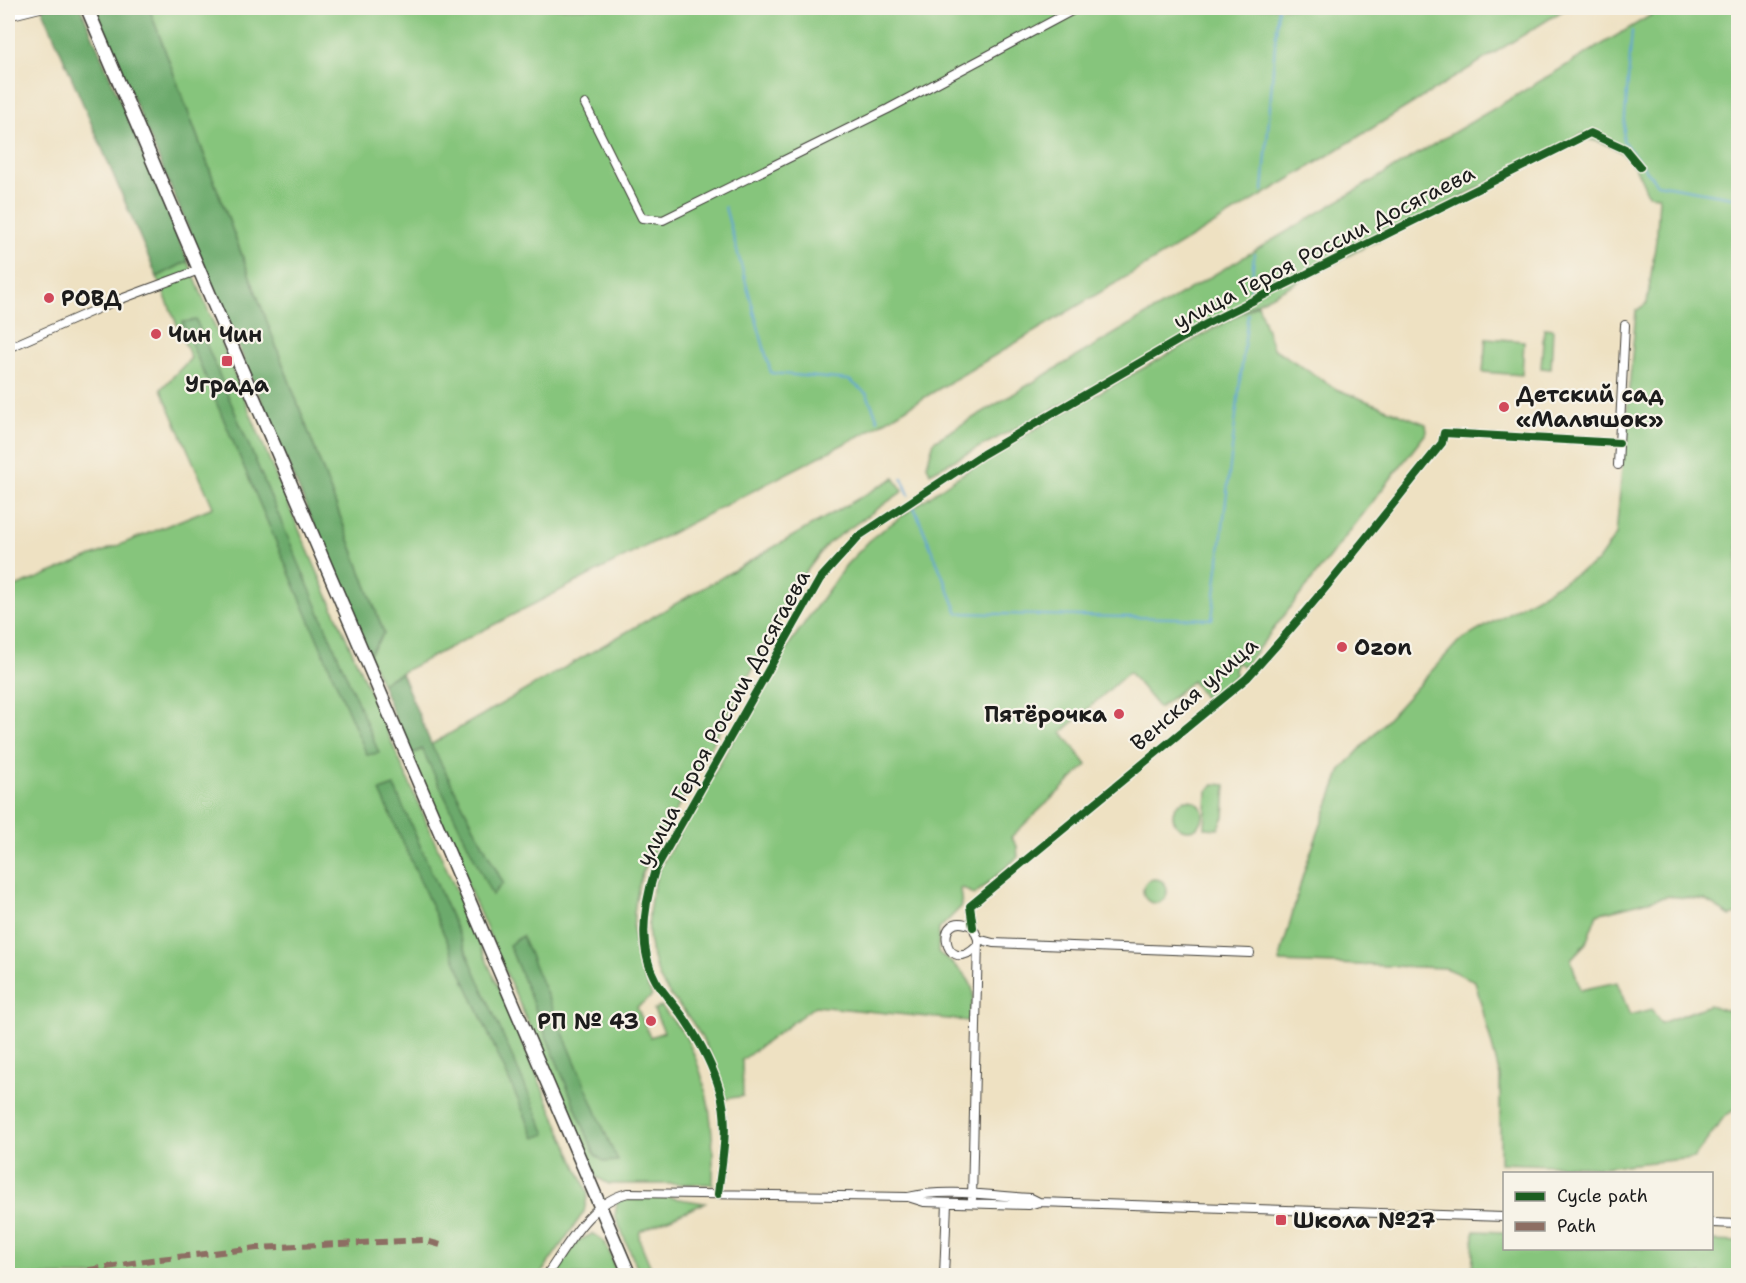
<svg xmlns="http://www.w3.org/2000/svg" width="1746" height="1283" viewBox="0 0 1746 1283" font-family="'Shantell Sans',sans-serif">
	<style>
		.green { fill: #86c57c; stroke: #51704c; stroke-width: 1.5 }
		.forest { fill: #6caa6c; stroke: #446344; stroke-width: 1.5 }
		.lines { fill: none; stroke-linecap: round; stroke-linejoin: round }
		.stream { stroke: #61a5d6; stroke-width: 2 }
		.minor-casing { stroke: #3c3a35; stroke-width: 10 }
		.highway-casing { stroke: #3c3a35; stroke-width: 15 }
		.minor { stroke: #fff; stroke-width: 8 }
		.highway { stroke: #fff; stroke-width: 12 }
		.quiet { stroke: #8d6e63; stroke-width: 6; stroke-dasharray: 12 6; stroke-linecap: butt }
		.cycleway-casing { stroke: #f7f3e8; stroke-width: 11 }
		.cycleway { stroke: #1b5e20; stroke-width: 8 }
		.poi-dot { fill: #d1495b; stroke: #f7f3e8; stroke-width: 2 }
		.labels { text-anchor: middle; dominant-baseline: central; stroke-width: 4.5; stroke-linejoin: round; paint-order: stroke }
		.street-label { font-size: 22px; fill: #1c1c1c; stroke: #f7f3e8 }
		.poi-label { font-size: 22px; font-weight: bold; fill: #1c1c1c; stroke: #f7f3e8; text-anchor: start }
	</style>
	<rect width="100%" height="100%" fill="#f7f3e8"/>
	<filter id="ink" filterUnits="userSpaceOnUse"><feTurbulence type="fractalNoise" baseFrequency=".0167" numOctaves="2"/><feDisplacementMap in="SourceGraphic" scale="12" xChannelSelector="R" yChannelSelector="G"/><feConvolveMatrix kernelMatrix="1 2 1 2 8 2 1 2 1" color-interpolation-filters="sRGB"/></filter>
	<filter id="wash" filterUnits="userSpaceOnUse"><feTurbulence type="fractalNoise" baseFrequency=".008" numOctaves="4" result="noise"/><feDisplacementMap in="SourceGraphic" scale="24" xChannelSelector="R" yChannelSelector="G"/><feGaussianBlur stdDeviation="1.35" result="paint"/><feColorMatrix in="noise" values="0 0 0 0 0 0 0 0 0 0 0 0 0 0 0 0 0 1.4 0 .05"/><feComposite in="paint" operator="in"/></filter>
	<g filter="url(#wash)">
		<rect width="100%" height="100%" fill="#eee1c2"/>
		<!-- green -->
		<path class="green" d="M149,8h1418l-269,166 -433,259 -484,250 -12,-28 15,-22z
			M1663,8h75v906l-8,2 -25,-16 -37,-4 -71,18 -11,29 -15,16 9,31 37,-8 13,33 21,-6 10,14 48,-18 29,9v93l-14,10 -30,41 -91,9 -103,-4v-87l-25,-95 -30,-13 -166,-6 25,-91 37,-101 117,-128 139,-80 19,-27 20,-224 11,-8 10,-70 2,-37 -11,-1c-13,-34 -24,-50 -62,-56l-2,-6 -654,340 -3,-8 7,-24z
			M188,261l92,225 308,707 -4,19 -44,63 -532,1v-686l205,-83 -52,-118 30,-31 -34,-81z
			M1258,304l15,44 63,41 90,35 1,8 -183,235 -7,-5 -3,9 2,4 -30,25 -14,-19 -33,27 -30,-36 -67,60 25,33 -76,72 6,9 1,11 -44,38 -11,-7 -3,1 2,17 -23,23 -1,23c13,11 37,25 35,45 0,7 -4,16 -5,24l-153,-15 -73,54 1,36 -18,3c-7,-29 -19,-59 -38,-84 -9,-12 -21,-22 -27,-36 -16,-38 -14,-70 -2,-108l125,-218 63,-88 27,-28 78,-56 94,-58z
			M1544,328l9,1 -2,40 -10,-1z
			M1486,338l38,3 -2,34 -39,-3z
			M894,478l9,13 -76,53 -24,32 -161,298c-14,48 -11,78 10,122l-15,11 13,30 14,-5 -10,-22 7,-4c8,11 20,22 26,33 24,47 27,94 26,145h-104l-13,-7 -186,-422 15,-7 67,146 11,-11 -73,-138z
			M1214,784l12,1 -2,32 -6,12 -13,-1 2,-37z
			M1173 815a15 15 0 1 1 30 0a15 15 0 1 1-30 0Z
			M1143 891a12 12 0 1 1 24 0a12 12 0 1 1-24 0Z
			M623,1196h38l44,7 -65,28 -1,8 15,36h-14l-25,-59 2,-14z
			M1474,1231l30,1v16h208v-7l26,1v33l-227,-2 -1,2h-38z
			M592,1234c17,4 20,27 25,41h-64l25,-34z"/>
		<!-- forest -->
		<path class="forest" d="M42,8h39l107,253 -31,16z
			M104,8h45l235,625 -15,22 -273,-644z
			M196,320l183,433 -12,2 -185,-433z
			M401,673l30,71 72,139 -11,12 -70,-146 -12,6 -29,-72z
			M394,786l152,348 -11,4 -155,-347z
			M522,936l91,215 5,10 -13,1 -10,-7 -86,-210z"/>
		<g class="lines">
			<!-- stream -->
			<path class="stream" d="M1632,31l-9,110 34,43 81,14
				M1263,191l15,-183
				M725,207l46,166 78,7 18,14 11,26
				M1251,291l3,-37
				M902,478l7,17
				M914,507l44,106 254,6 36,-305"/>
		</g>
	</g>
	<g filter="url(#ink)">
		<g class="lines">
			<!-- minor casing -->
			<g class="minor-casing">
				<path id="minor" d="M8,16l32,-8
					M585,104l57,114 21,2 225,-111 189,-101
					M8,348l105,-46 86,-32
					M1618,465l7,-140
					M973,927l-3,-21 277,-228c69,-75 131,-156 195,-235l2,-10 175,10
					M978,939l15,4 257,10
					M718,1194c4,-35 12,-69 2,-103 -7,-25 -20,-49 -34,-70 -9,-14 -22,-26 -30,-40 -19,-34 -12,-76 -1,-111l165,-291 39,-43 124,-82 225,-131 382,-190 35,16 15,18
					M908,1197l16,5 105,3 10,-3 465,15
					M972,1199l6,-260 -5,-12c-41,-21 -30,52 3,20
					M1712,1223l26,1
					M546,1276c22,-31 43,-74 82,-83l280,4c39,-9 84,-1 123,1l8,4
					M944,1276l3,-73"/>
			</g>
			<!-- highway casing -->
			<g class="highway-casing">
				<path id="highway" d="M87,8l543,1268"/>
			</g>
			<!-- minor -->
			<use href="#minor" class="minor"/>
			<!-- highway -->
			<use href="#highway" class="highway"/>
			<!-- quiet -->
			<path class="quiet" d="M53,1276l98,-16 106,-12 166,-8 18,5"/>
			<!-- cycleway casing -->
			<g class="cycleway-casing">
				<path id="cycleway" d="M973,927l-3,-21 277,-228c69,-75 131,-156 195,-235l2,-10 175,10
					M718,1194c4,-35 12,-69 2,-103 -7,-25 -20,-49 -34,-70 -9,-14 -22,-26 -30,-40 -19,-34 -12,-76 -1,-111l165,-291 39,-43 124,-82 225,-131 382,-190 35,16 15,18"/>
			</g>
			<!-- cycleway -->
			<use href="#cycleway" class="cycleway"/>
		</g>
	</g>
	<!-- markers -->
	<g class="poi-dot">
		<circle cx="49" cy="298" r="6"/>
		<circle cx="156" cy="334" r="6"/>
		<rect x="221" y="355" width="12" height="12" rx="3"/>
		<circle cx="1504" cy="407" r="6"/>
		<circle cx="1342" cy="647" r="6"/>
		<circle cx="1119" cy="714" r="6"/>
		<circle cx="651" cy="1021" r="6"/>
		<rect x="1275" y="1214" width="12" height="12" rx="3"/>
	</g>
	<g class="labels">
		<!-- street labels -->
		<g class="street-label">
			<text transform="translate(1324 247) rotate(-27)">улица Героя России Досягаева</text>
			<text transform="translate(1194 694) rotate(-41)">Венская улица</text>
			<text transform="translate(723 718) rotate(-61)">улица Героя России Досягаева</text>
		</g>
		<!-- poi labels -->
		<g class="poi-label">
			<text x="61" y="298">РОВД</text>
			<text x="168" y="334">Чин Чин</text>
			<text x="227" y="384" text-anchor="middle">Уграда</text>
			<text x="1516" y="394">Детский сад<tspan x="1516" dy="25">«Малышок»</tspan></text>
			<text x="1354" y="647">Ozon</text>
			<text x="1107" y="714" text-anchor="end">Пятёрочка</text>
			<text x="639" y="1021" text-anchor="end">РП № 43</text>
			<text x="1293" y="1220">Школа №27</text>
		</g>
	</g>
	<!-- margin -->
	<rect width="1746" height="1283" fill="none" stroke="#f7f3e8" stroke-width="30"/>
	<!-- legend -->
	<rect x="1503" y="1172" width="210" height="78" fill="#f7f3e8" stroke="#9f9d96" stroke-width="1.5"/>
	<rect x="1515" y="1192" width="30" height="9" fill="#1b5e20" stroke="#9f9d96" stroke-width="1.5"/>
	<text x="1557" y="1202" font-size="18" fill="#1c1c1c">Cycle path</text>
	<rect x="1515" y="1222" width="30" height="9" fill="#8d6e63" stroke="#9f9d96" stroke-width="1.5"/>
	<text x="1557" y="1232" font-size="18" fill="#1c1c1c">Path</text>
</svg>
